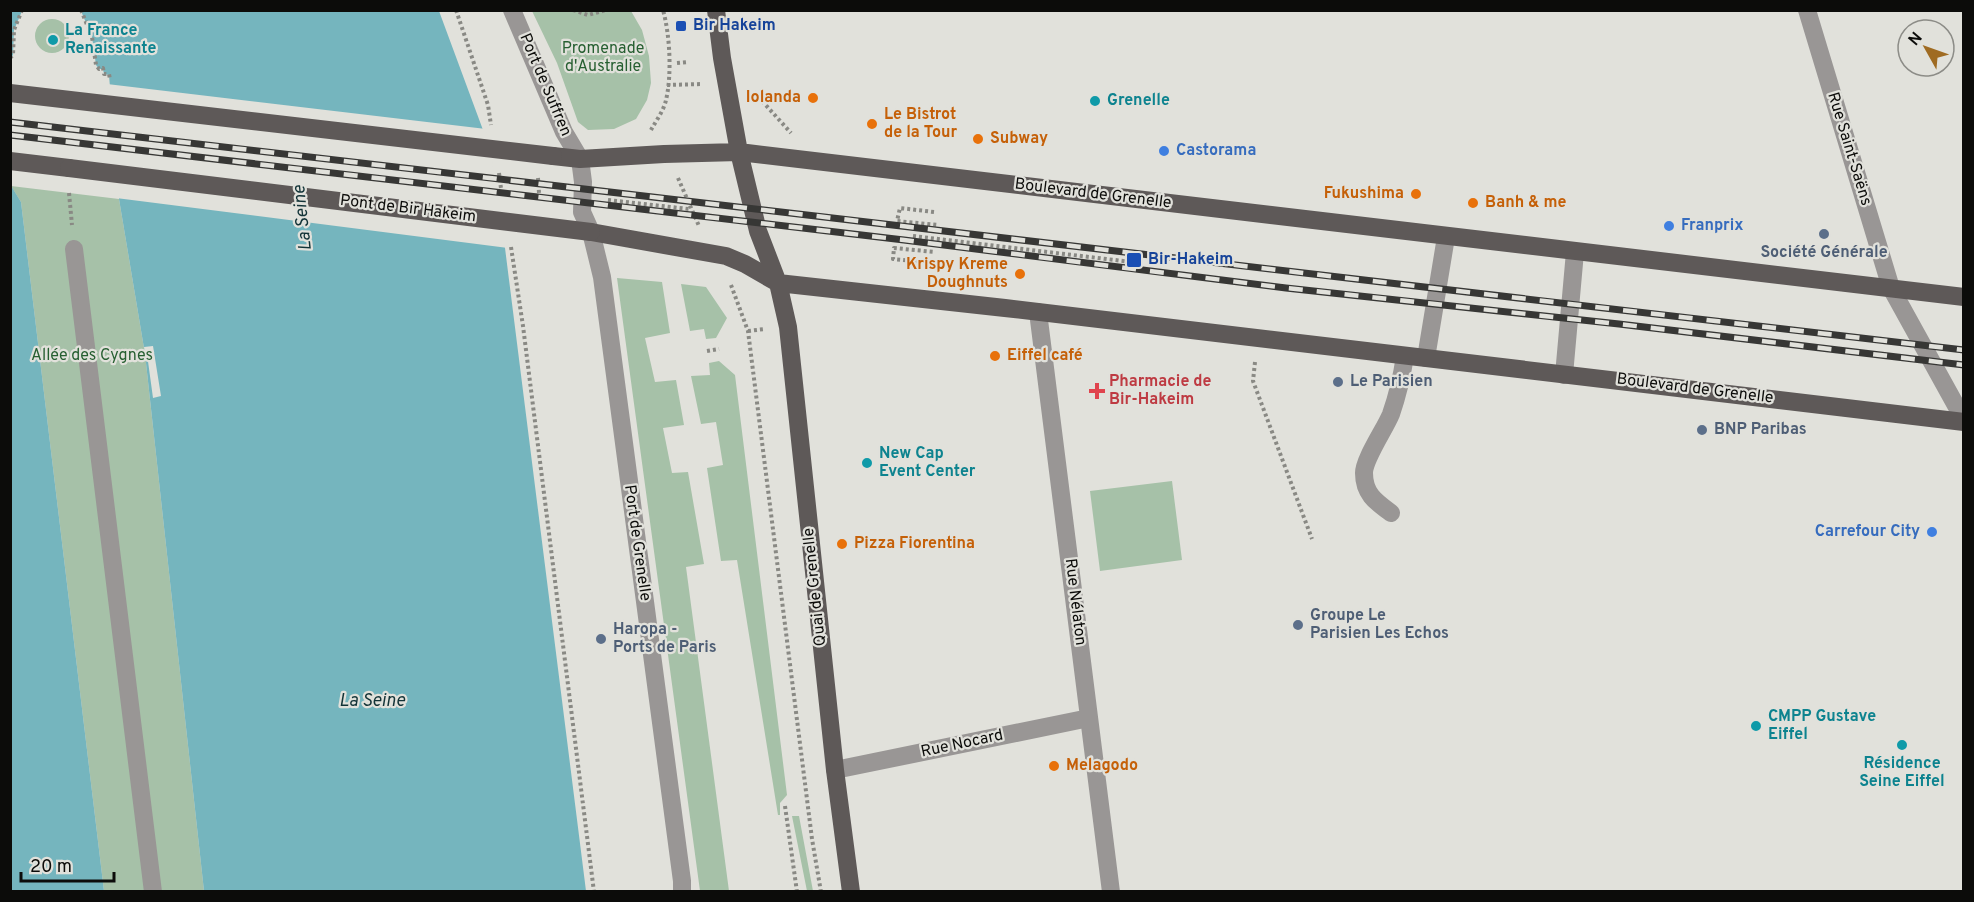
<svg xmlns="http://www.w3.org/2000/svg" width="1974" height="902" viewBox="0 0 1974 902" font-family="Overpass,sans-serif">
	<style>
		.green { fill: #a6c1a8 }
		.water { fill: #75b5be }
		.pier { fill: #e1e1db }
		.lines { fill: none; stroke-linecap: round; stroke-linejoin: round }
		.path { stroke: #898984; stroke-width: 4; stroke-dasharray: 3 3; stroke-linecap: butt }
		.minor { stroke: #999695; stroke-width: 18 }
		.major { stroke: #5e5958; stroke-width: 18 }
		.rail-casing { stroke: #373735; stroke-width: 7 }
		.rail { stroke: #e1e1db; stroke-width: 4.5; stroke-dasharray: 14; stroke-linecap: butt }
		.major-bridge { stroke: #5e5958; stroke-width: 18 }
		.transit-dot { fill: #1a4fb4; stroke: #e1e1db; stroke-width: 2 }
		.culture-dot { fill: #0f9aa8; stroke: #e1e1db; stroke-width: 2 }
		.food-dot { fill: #e8710a; stroke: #e1e1db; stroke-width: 2 }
		.shop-dot { fill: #3f7fe0; stroke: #e1e1db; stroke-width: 2 }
		.service-dot { fill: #5c6f8a; stroke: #e1e1db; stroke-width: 2 }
		.health-dot { fill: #e0444e; stroke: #e1e1db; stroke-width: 2 }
		.labels { text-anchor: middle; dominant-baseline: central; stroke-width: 4.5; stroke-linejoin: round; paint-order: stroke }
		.transit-label { font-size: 16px; font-weight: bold; fill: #164399; stroke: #e1e1db; text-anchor: start }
		.culture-label { font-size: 16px; font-weight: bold; fill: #0d838f; stroke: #e1e1db; text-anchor: start }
		.park-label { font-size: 16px; fill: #265f31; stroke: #e1e1db }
		.street-label { font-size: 16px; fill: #0c0c0a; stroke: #e1e1db }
		.food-label { font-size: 16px; font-weight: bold; fill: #c56008; stroke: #e1e1db; text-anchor: start }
		.shop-label { font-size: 16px; font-weight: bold; fill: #366cbe; stroke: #e1e1db; text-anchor: start }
		.service-label { font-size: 16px; font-weight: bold; fill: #4e5e75; stroke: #e1e1db; text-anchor: start }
		.health-label { font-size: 16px; font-weight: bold; fill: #be3a42; stroke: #e1e1db; text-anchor: start }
		.water-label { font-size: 18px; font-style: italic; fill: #123337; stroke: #e1e1db }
	</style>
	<rect width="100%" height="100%" fill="#e1e1db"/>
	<!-- green -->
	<path class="green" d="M532,11h99l11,19 7,26 2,27 -4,17 -11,19 -22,10 -26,1 -10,-8 -21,-59z
		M35 36a17 17 0 1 1 34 0a17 17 0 1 1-34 0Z
		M11,186l108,13 26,155 59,537h-100l-83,-689z
		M617,278l45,4 8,51 -25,5 10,44 21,-2 8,45 -21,3 9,45 16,-1 16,92 -18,3 43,324h-29z
		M681,284l25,3 21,31 -11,20 -10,1 -2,-10 -14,2z
		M719,361l16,14 52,420 -7,8v12h-2l-41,-255 -16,1 -14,-93 16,-3 -7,-43 -15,2 -10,-48 19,-1 -1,-12z
		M1172,481l10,79 -82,11 -10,-80z
		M792,816h7l14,75h-6z"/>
	<!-- water -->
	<path class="water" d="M11,10l11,1 -8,19 -1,25 -2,3z
		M81,11h358l44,119 22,118 81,643h-382l-59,-537 -26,-155 -10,-124 -5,-1 -1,-5h-4l-3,-4 -4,-28z
		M10,184l11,18 83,689h-93z"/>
	<!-- pier -->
	<path class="pier" d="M107,84l379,45 22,119 -392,-50z
		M153,346l8,50 -8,2 -6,-44h-2l-1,-7z"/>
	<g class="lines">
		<!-- path -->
		<path class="path" d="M81,10l11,27 4,28 3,4 4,-1 1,6h5l1,5
			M456,10l32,95 3,20
			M573,10l15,5 18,-5
			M10,58l3,-3 1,-25 8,-20
			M677,63l11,-1
			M667,85l36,-1
			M754,92l37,41
			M651,130c5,-9 13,-20 15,-30 6,-25 4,-65 -3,-90
			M499,173l3,23
			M538,178l1,15
			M678,178l21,48
			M69,193l3,32
			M608,200l81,9
			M934,212l-34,-4 -3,13 41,4
			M913,236l227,27
			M511,247l12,79 71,566
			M924,262l-31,-3 1,-11 41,4
			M731,285l17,46 64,508 9,53
			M748,331l17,-2
			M707,351l12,-2
			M1255,362l-2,19 59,158
			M785,806l12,86"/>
		<!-- minor -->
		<path class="minor" d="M512,10l52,122 16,27 3,23 -1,30 9,20 11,45 80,604v11
			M1807,10l84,278 73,132
			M74,249l79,643
			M1038,312l73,580
			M1426,358l20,-121
			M1564,375l11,-123
			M1391,513c-15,-11 -27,-19 -27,-40 0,-14 21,-44 27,-59 7,-20 11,-38 14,-58
			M835,770l254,-52"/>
		<!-- major -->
		<path class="major" d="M716,10l6,48 17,94 19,79 20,52 10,44 47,443 16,122
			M553,156l27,3 84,-5 75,-2 1225,145
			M10,161l59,7
			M591,232l135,24 19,8 33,19 227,25 959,114"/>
		<!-- rail casing -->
		<g class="rail-casing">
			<path id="rail" d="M10,122l1954,228
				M10,135l894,105 382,48 333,36 345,41"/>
		</g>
		<!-- rail -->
		<use href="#rail" class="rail"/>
		<!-- major-bridge -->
		<path class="major-bridge" d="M10,93l543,63
			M69,168l522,64"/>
	</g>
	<!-- markers -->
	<g class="transit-dot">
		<rect x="675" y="20" width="12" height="12" rx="3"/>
		<rect x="1126" y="252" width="16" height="16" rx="3"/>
	</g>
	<g class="culture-dot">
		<circle cx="53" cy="40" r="6"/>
		<circle cx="1095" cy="101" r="6"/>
		<circle cx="867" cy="463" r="6"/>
		<circle cx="1756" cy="726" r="6"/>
		<circle cx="1902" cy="745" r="6"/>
	</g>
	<g class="food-dot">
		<circle cx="813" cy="98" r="6"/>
		<circle cx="872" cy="124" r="6"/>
		<circle cx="978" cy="139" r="6"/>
		<circle cx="1416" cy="194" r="6"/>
		<circle cx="1473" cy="203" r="6"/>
		<circle cx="1020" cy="274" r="6"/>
		<circle cx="995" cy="356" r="6"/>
		<circle cx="842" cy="544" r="6"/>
		<circle cx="1054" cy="766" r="6"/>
	</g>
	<g class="shop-dot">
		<circle cx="1164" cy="151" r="6"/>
		<circle cx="1669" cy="226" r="6"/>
		<circle cx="1932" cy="532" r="6"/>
	</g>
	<g class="service-dot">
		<circle cx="1824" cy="234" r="6"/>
		<circle cx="1338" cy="382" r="6"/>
		<circle cx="1702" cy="430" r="6"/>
		<circle cx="1298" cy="625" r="6"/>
		<circle cx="601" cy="639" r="6"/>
	</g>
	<path class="health-dot" d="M1094 382h6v6h6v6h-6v6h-6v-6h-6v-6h6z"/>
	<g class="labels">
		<!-- transit labels -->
		<g class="transit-label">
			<text x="693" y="26">Bir Hakeim</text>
			<text x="1148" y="260">Bir-Hakeim</text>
		</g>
		<!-- culture labels -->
		<g class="culture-label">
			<text x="65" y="31">La France<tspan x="65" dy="18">Renaissante</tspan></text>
			<text x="1107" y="101">Grenelle</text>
			<text x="879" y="454">New Cap<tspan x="879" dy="18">Event Center</tspan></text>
			<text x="1768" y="717">CMPP Gustave<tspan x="1768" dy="18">Eiffel</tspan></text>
			<text x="1902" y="764" text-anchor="middle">Résidence<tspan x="1902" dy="18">Seine Eiffel</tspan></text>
		</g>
		<!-- park labels -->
		<g class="park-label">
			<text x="603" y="49">Promenade<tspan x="603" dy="18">d'Australie</tspan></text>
			<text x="92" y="356">Allée des Cygnes</text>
		</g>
		<!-- street labels -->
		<g class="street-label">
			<text transform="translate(545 85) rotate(67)">Port de Suffren</text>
			<text transform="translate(1849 149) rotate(73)">Rue Saint-Saëns</text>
			<text transform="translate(1093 194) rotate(7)">Boulevard de Grenelle</text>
			<text transform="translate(408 209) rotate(7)">Pont de Bir Hakeim</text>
			<text transform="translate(1695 389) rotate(7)">Boulevard de Grenelle</text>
			<text transform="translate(637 543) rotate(82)">Port de Grenelle</text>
			<text transform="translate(815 587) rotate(-96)">Quai de Grenelle</text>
			<text transform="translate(1075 602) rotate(83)">Rue Nélaton</text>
			<text transform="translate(962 744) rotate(-12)">Rue Nocard</text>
		</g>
		<!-- food labels -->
		<g class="food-label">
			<text x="801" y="98" text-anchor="end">Iolanda</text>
			<text x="884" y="115">Le Bistrot<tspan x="884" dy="18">de la Tour</tspan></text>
			<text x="990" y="139">Subway</text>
			<text x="1404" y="194" text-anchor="end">Fukushima</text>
			<text x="1485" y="203">Banh &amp; me</text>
			<text x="1008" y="265" text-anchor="end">Krispy Kreme<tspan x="1008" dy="18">Doughnuts</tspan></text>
			<text x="1007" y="356">Eiffel café</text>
			<text x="854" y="544">Pizza Fiorentina</text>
			<text x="1066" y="766">Melagodo</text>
		</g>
		<!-- shop labels -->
		<g class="shop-label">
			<text x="1176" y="151">Castorama</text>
			<text x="1681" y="226">Franprix</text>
			<text x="1920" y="532" text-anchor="end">Carrefour City</text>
		</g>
		<!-- service labels -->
		<g class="service-label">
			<text x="1824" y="253" text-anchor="middle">Société Générale</text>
			<text x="1350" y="382">Le Parisien</text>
			<text x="1714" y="430">BNP Paribas</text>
			<text x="1310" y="616">Groupe Le<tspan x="1310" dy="18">Parisien Les Echos</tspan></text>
			<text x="613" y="630">Haropa -<tspan x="613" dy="18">Ports de Paris</tspan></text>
		</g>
		<!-- health labels -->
		<g class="health-label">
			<text x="1109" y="382">Pharmacie de<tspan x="1109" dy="18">Bir-Hakeim</tspan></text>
		</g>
		<!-- water labels -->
		<g class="water-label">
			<text transform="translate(303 218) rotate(-96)">La Seine</text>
			<text x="372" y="701">La Seine</text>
		</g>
	</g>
	<!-- border -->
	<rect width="1974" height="902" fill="none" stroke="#0c0c0a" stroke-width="24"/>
	<!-- north arrow -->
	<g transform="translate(1926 48) rotate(310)"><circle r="28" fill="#e1e1db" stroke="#8c8c87" stroke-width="1.5"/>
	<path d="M0-4.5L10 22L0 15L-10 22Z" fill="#9f6b22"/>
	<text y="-9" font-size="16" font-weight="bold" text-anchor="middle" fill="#0c0c0a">N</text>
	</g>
	<!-- scale -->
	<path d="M21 872v9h93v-9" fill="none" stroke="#0c0c0a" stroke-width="3"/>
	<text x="30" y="872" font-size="18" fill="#0c0c0a" stroke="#e1e1db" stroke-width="4.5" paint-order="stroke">20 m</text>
</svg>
